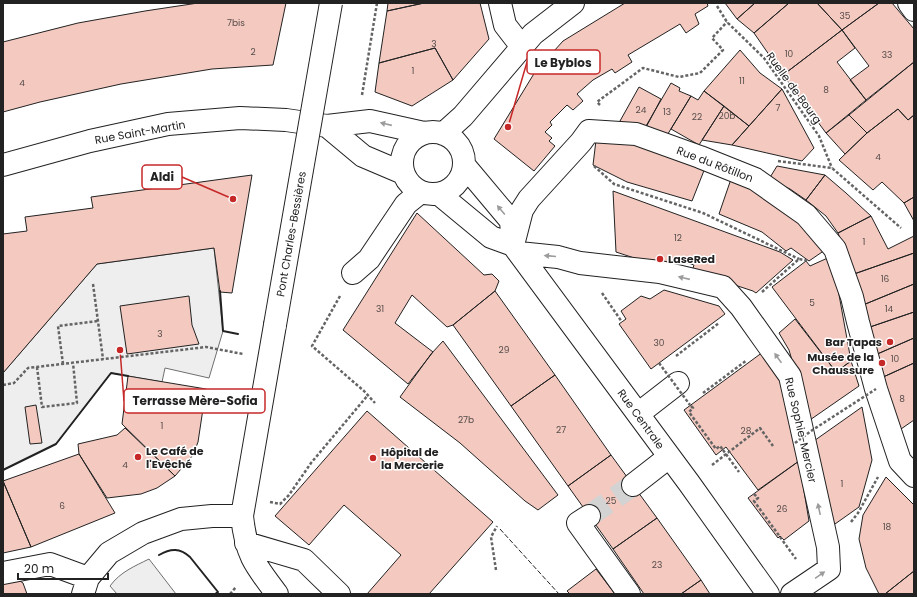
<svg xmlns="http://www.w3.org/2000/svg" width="917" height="597" viewBox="0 0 917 597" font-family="Poppins,sans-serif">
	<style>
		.green { fill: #eee; stroke: #6f6f6f }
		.building { fill: #f3c9c0; stroke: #222 }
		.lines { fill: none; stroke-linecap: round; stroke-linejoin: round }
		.minor-tunnel { stroke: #d3d3d3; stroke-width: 22; stroke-dasharray: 22 11; stroke-linecap: butt }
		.minor-casing { stroke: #222; stroke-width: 24 }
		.path { stroke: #646464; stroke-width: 2.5; stroke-dasharray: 3 2; stroke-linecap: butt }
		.minor { stroke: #fff; stroke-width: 22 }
		.rail-casing { stroke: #222; stroke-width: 4.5 }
		.rail { stroke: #fff; stroke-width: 3; stroke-dasharray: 9; stroke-linecap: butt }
		.minor-bridge-casing { stroke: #222; stroke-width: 24; stroke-linecap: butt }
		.path-bridge { stroke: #646464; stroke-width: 2.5; stroke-dasharray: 3 2; stroke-linecap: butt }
		.minor-bridge { stroke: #fff; stroke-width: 22 }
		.fence { stroke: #222; stroke-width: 1; stroke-dasharray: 5 2; stroke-linecap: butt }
		.wall { stroke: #222; stroke-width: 2 }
		.oneway { fill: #9c9c9c }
		.poi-dot { fill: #c62828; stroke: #fff; stroke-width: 1.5 }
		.labels { text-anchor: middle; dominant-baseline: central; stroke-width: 3; stroke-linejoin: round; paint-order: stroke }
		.number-label { font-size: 9px; fill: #564c4a }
		.street-label { font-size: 11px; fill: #222; stroke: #fff }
		.poi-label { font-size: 11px; font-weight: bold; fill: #222; stroke: #fff; text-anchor: start }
		.leader { fill: none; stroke: #c62828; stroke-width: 1.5 }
		.callout-dot { fill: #c62828; stroke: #fff; stroke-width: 1.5 }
		.callout { fill: #fff; stroke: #c62828; stroke-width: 1.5 }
		.callout-label { font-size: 12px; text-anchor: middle; font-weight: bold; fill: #222 }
	</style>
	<rect width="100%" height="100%" fill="#fff"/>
	<!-- green -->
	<path class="green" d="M214,248l9,83 -14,47 -44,-10 -3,14 -51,-9 -55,71 -53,26v-97l94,-109z
		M149,559l27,35h-59l-7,-8c10,-14 25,-20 39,-27z"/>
	<!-- building -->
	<path class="building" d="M198,3h88l-13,62 -61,4 -91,15 -81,18 -37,10v-70l75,-19 67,-12z
		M388,3h36l-37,8z
		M424,3h56l9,36 -36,41 -18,-32 -56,15 8,-52z
		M625,3h82l1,3 -13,8 4,10 -13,9 -6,-9 -52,31 4,7 -17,11 -3,-4 -19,11 -16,14 6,7 -10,9 -6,-5 -17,17 2,3 -7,7 7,6 -3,3 6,5 -21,25 -40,-32 41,-67 28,-31z
		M725,3h30l-18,16z
		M755,3h34l-35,30 -17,-14z
		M789,3h28l25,27 -59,45 -29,-42z
		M817,3h62l-37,27z
		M879,3h13l22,26v33l-48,38 -16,-20 19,-14 -27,-36z
		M842,30l13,18 -18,14 29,38 -40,33 -43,-58z
		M435,48l18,32 -41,26 -37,-14 4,-29z
		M740,50l20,23 22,16 -33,37 -45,-35z
		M914,62v53l-6,5 -10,-11 -31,24 -18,-18z
		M671,83l9,5 -1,3 12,5 -25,41 -20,-11z
		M639,87l22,12 -18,34 -23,-12z
		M782,89l32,59 -12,13 -70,-16z
		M704,91l20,15 -25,39 -28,-16 20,-33 7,4z
		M724,106l25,20 -17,19 -30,-5z
		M898,109l10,11 6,-5v82l-10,6 -22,-21 -9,8 -34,-30 28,-27z
		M849,115l18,18 -22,21 -19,-21z
		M597,132l108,36 -13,33 -65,-19 -34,-17z
		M777,166l21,4 27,5 -19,25 -16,-11 -21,-10z
		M252,175l-20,118 -12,-1 -6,-44 -117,16 -94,109v-139l24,-3 -2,-14 68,-9 -2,-11z
		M825,175l21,18 25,23 -33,17 -12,-17 -20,-16z
		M731,179l45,23 41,29 8,19 -16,11 -18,-13 -5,3 -24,-19 -43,-18z
		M613,191l167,61 13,8 -37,33 -3,-2 -61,-20 2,-6 -16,-5 -4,11 -58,-19z
		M914,197v24l-10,-18z
		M417,213l67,62 8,-1 7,7 -4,10 -42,34 -6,2 -35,-32 -17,28 38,29 -25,32 -65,-54z
		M871,216l17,33 26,-13v17l-60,21 -16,-41z
		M914,253v31l-51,21 -9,-31z
		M832,256l19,105 -15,11 -64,-85 34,-26 4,5z
		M914,284v28l-44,15 -7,-22z
		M664,290l55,16 6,8 -74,55 -32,-45 7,-5 -5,-8 20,-15 9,3z
		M495,291l60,84 -44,31 -58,-81z
		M189,296l3,29 7,19 -72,10 -7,-48z
		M914,312v26l-39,17 -5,-28z
		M795,319l41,53 15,-11 8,25 -52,36 -4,-24 -14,-48 -10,-17z
		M914,338v25l-33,15 -6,-23z
		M443,341l115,154 -20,15 -13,-9 -65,-58 -60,-46 31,-43z
		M763,352l22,31 14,78 -41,29 -32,-43 -10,8 -32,-45z
		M914,363v57l-13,9 -20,-51z
		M555,375l56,80 -43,31 -57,-80z
		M128,376l78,13 -8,53 -5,13 -18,21 -53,-52z
		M36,405l6,38 -12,1 -5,-37z
		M862,407l10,53 -13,47 -24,17 -10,-14 -14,-67z
		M367,411l126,111 -64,72h-62l34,-39 -57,-50 -35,40 -34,-29z
		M125,428l50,48 -18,12 -16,6 -34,4 -28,-44 -1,-10 39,-9z
		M79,454l36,59 -84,34 -28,-66z
		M611,455l46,63 -44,31 -45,-63z
		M799,461l10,60 -25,19 -4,-4 -2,2 -30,-40z
		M886,477l28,28v66l-29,23h-6l-13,-26 -7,-29 4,-24z
		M3,481l28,66 -28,6z
		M657,518l44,62 -20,14h-37l-31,-45z
		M596,569l19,25h-45l-3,-3z
		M914,571v23h-29z
		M13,576l10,7 4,11h-24v-16z
		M701,580l9,14h-29z"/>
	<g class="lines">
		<!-- minor-tunnel -->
		<path class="minor-tunnel" d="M589,516l44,-31"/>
		<!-- minor casing -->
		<g class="minor-casing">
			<path id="minor" d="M500,3l5,22 17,22
				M909,3l5,7
				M327,126l36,30 40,17
				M402 163a31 31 0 1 1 62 0a31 31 0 1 1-62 0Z
				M443,134l20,-18 70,-82 40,-31
				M3,165l87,-24 78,-17 72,-6 46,2 41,6 43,-5 54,12
				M464,165l47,56 2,24 176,238 79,111
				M439,194l52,43 22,8
				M513,245l9,-35 7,-11 52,-57 8,-11 47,3 64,23 55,22 51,36 29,34 17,48 6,25 18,67 24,72 14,15
				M519,253l39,4 22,6 80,9 63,15 18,20 49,69 38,171 1,22 -37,25
				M353,273l16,-14 37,-55 15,-12
				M275,325l-33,191c4,38 12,48 35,78
				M638,414l40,-31
				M633,485l36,-28
				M589,516l-11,7 51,71
				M246,543l58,17 35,34
				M3,573l47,-9 38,14
				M83,594l5,-16 21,-25 34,-20 38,-14 31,-3h30"/>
		</g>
		<!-- path -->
		<path class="path" d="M717,6l10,16 37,36 55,78 13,32
			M362,95l15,-92
			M600,105l-3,-3 46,-34 36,9 21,-4 23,-23 -11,-12 15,-16
			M778,161l54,7 69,60
			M594,166l20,18 89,29 96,46
			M93,284l10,75
			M762,292l37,-33 10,2
			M602,293l20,29
			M340,296l-28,50 52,45 11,12
			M676,356l43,-33
			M63,364l-5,-38 40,-5
			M37,367l5,40 35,-4 -4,-40
			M3,385l11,-2 14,-15 178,-21 37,7
			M703,393l44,-33
			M691,406l2,2 -4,4 27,37 4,-3 3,4
			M712,465l48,-37 13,18
			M754,494l4,4 -4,3 42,58
			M270,502l10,2 9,-9 22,-32 57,-68
			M851,522l7,-9 20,-36
			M496,570l-5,-33 6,-11
			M230,594l6,-7"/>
		<!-- minor -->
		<use href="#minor" class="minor"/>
		<!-- rail casing -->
		<g class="rail-casing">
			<path id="rail" d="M269,325l54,-322
				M282,327l54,-324"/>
		</g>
		<!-- rail -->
		<use href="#rail" class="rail"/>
		<!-- minor-bridge casing -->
		<g class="minor-bridge-casing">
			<path id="minor-bridge" d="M275,325l56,-322"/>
		</g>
		<!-- path-bridge -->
		<path class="path-bridge" d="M659,363l31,42
			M795,443l16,-12 65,-42
			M723,450l16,22"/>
		<!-- minor-bridge -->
		<use href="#minor-bridge" class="minor-bridge"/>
		<!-- fence -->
		<path class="fence" d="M500,529l59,65"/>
		<!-- wall -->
		<path class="wall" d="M220,291l3,40 15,3
			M3,470l53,-26 55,-71 17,3
			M159,555c12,-7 21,-7 31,2l28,35 -3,2"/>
	</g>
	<!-- one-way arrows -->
	<defs><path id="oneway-solid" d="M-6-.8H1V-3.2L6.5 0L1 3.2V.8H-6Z"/></defs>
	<g class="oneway">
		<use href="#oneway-solid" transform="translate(386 124) rotate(-167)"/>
		<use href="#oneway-solid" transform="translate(501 210) rotate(-130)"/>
		<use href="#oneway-solid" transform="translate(550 256) rotate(-175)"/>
		<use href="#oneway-solid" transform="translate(684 278) rotate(-167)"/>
		<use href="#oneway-solid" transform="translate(778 358) rotate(-125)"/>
		<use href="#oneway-solid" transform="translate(819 509) rotate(-102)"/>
		<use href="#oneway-solid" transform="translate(820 575) rotate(-35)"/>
	</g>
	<!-- markers -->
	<g class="poi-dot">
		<circle cx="660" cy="259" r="4"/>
		<circle cx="890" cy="342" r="4"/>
		<circle cx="882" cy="363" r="4"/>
		<circle cx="138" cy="457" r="4"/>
		<circle cx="373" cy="458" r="4"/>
	</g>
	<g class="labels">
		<!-- number labels -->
		<g class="number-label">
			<text x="845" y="16">35</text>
			<text x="236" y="23">7bis</text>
			<text x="434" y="44">3</text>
			<text x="253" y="52">2</text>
			<text x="789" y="54">10</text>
			<text x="887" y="55">33</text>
			<text x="413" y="71">1</text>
			<text x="742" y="81">11</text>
			<text x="22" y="83">4</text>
			<text x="826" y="90">8</text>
			<text x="778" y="108">7</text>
			<text x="641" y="110">24</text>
			<text x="667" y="112">13</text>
			<text x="727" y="116">20b</text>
			<text x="697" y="117">22</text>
			<text x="878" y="157">4</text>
			<text x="678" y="238">12</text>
			<text x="864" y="242">1</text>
			<text x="885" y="279">16</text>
			<text x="812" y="303">5</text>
			<text x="380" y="309">31</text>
			<text x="889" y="309">14</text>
			<text x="160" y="334">3</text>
			<text x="659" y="343">30</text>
			<text x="504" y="350">29</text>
			<text x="895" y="359">10</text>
			<text x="902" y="399">8</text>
			<text x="466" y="420">27b</text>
			<text x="162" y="426">1</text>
			<text x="561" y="430">27</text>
			<text x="746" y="431">28</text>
			<text x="125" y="465">4</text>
			<text x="842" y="484">1</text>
			<text x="611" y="501">25</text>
			<text x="62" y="506">6</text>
			<text x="782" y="509">26</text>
			<text x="887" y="527">18</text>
			<text x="657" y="565">23</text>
		</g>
		<!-- street labels -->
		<g class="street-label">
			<text transform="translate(794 88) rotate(54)">Ruelle de Bourg</text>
			<text transform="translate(140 132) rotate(-10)">Rue Saint-Martin</text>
			<text transform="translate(715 164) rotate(21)">Rue du Rôtillon</text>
			<text transform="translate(291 234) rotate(-80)">Pont Charles-Bessières</text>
			<text transform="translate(641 419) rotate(54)">Rue Centrale</text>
			<text transform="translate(801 430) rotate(77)">Rue Sophie-Mercier</text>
		</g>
		<!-- poi labels -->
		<g class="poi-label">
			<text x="668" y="259">LaseRed</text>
			<text x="882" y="342" text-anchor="end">Bar Tapas</text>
			<text x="874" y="357" text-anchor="end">Musée de la<tspan x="874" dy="13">Chaussure</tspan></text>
			<text x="146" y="451">Le Café de<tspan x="146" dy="13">l'Evêché</tspan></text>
			<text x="381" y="452">Hôpital de<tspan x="381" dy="13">la Mercerie</tspan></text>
		</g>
	</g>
	<!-- callouts -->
	<path class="leader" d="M508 127L527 62M233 199L182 177M120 350L124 401"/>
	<g class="callout-dot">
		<circle cx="508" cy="127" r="4"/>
		<circle cx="233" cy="199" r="4"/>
		<circle cx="120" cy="350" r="4"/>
	</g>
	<g class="callout">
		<rect x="527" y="50" width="73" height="24" rx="4"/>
		<rect x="142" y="165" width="40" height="24" rx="4"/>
		<rect x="124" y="389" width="141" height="24" rx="4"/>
	</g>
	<g class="callout-label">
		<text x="563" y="67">Le Byblos</text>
		<text x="162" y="181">Aldi</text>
		<text x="195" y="405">Terrasse Mère-Sofia</text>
	</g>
	<!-- border -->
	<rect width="917" height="597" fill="none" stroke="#222222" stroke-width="8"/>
	<!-- scale -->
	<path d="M18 573v6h90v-6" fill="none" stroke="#222222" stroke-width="2"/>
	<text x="24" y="573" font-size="12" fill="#222222" stroke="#ffffff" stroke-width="3" paint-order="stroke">20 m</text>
</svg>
